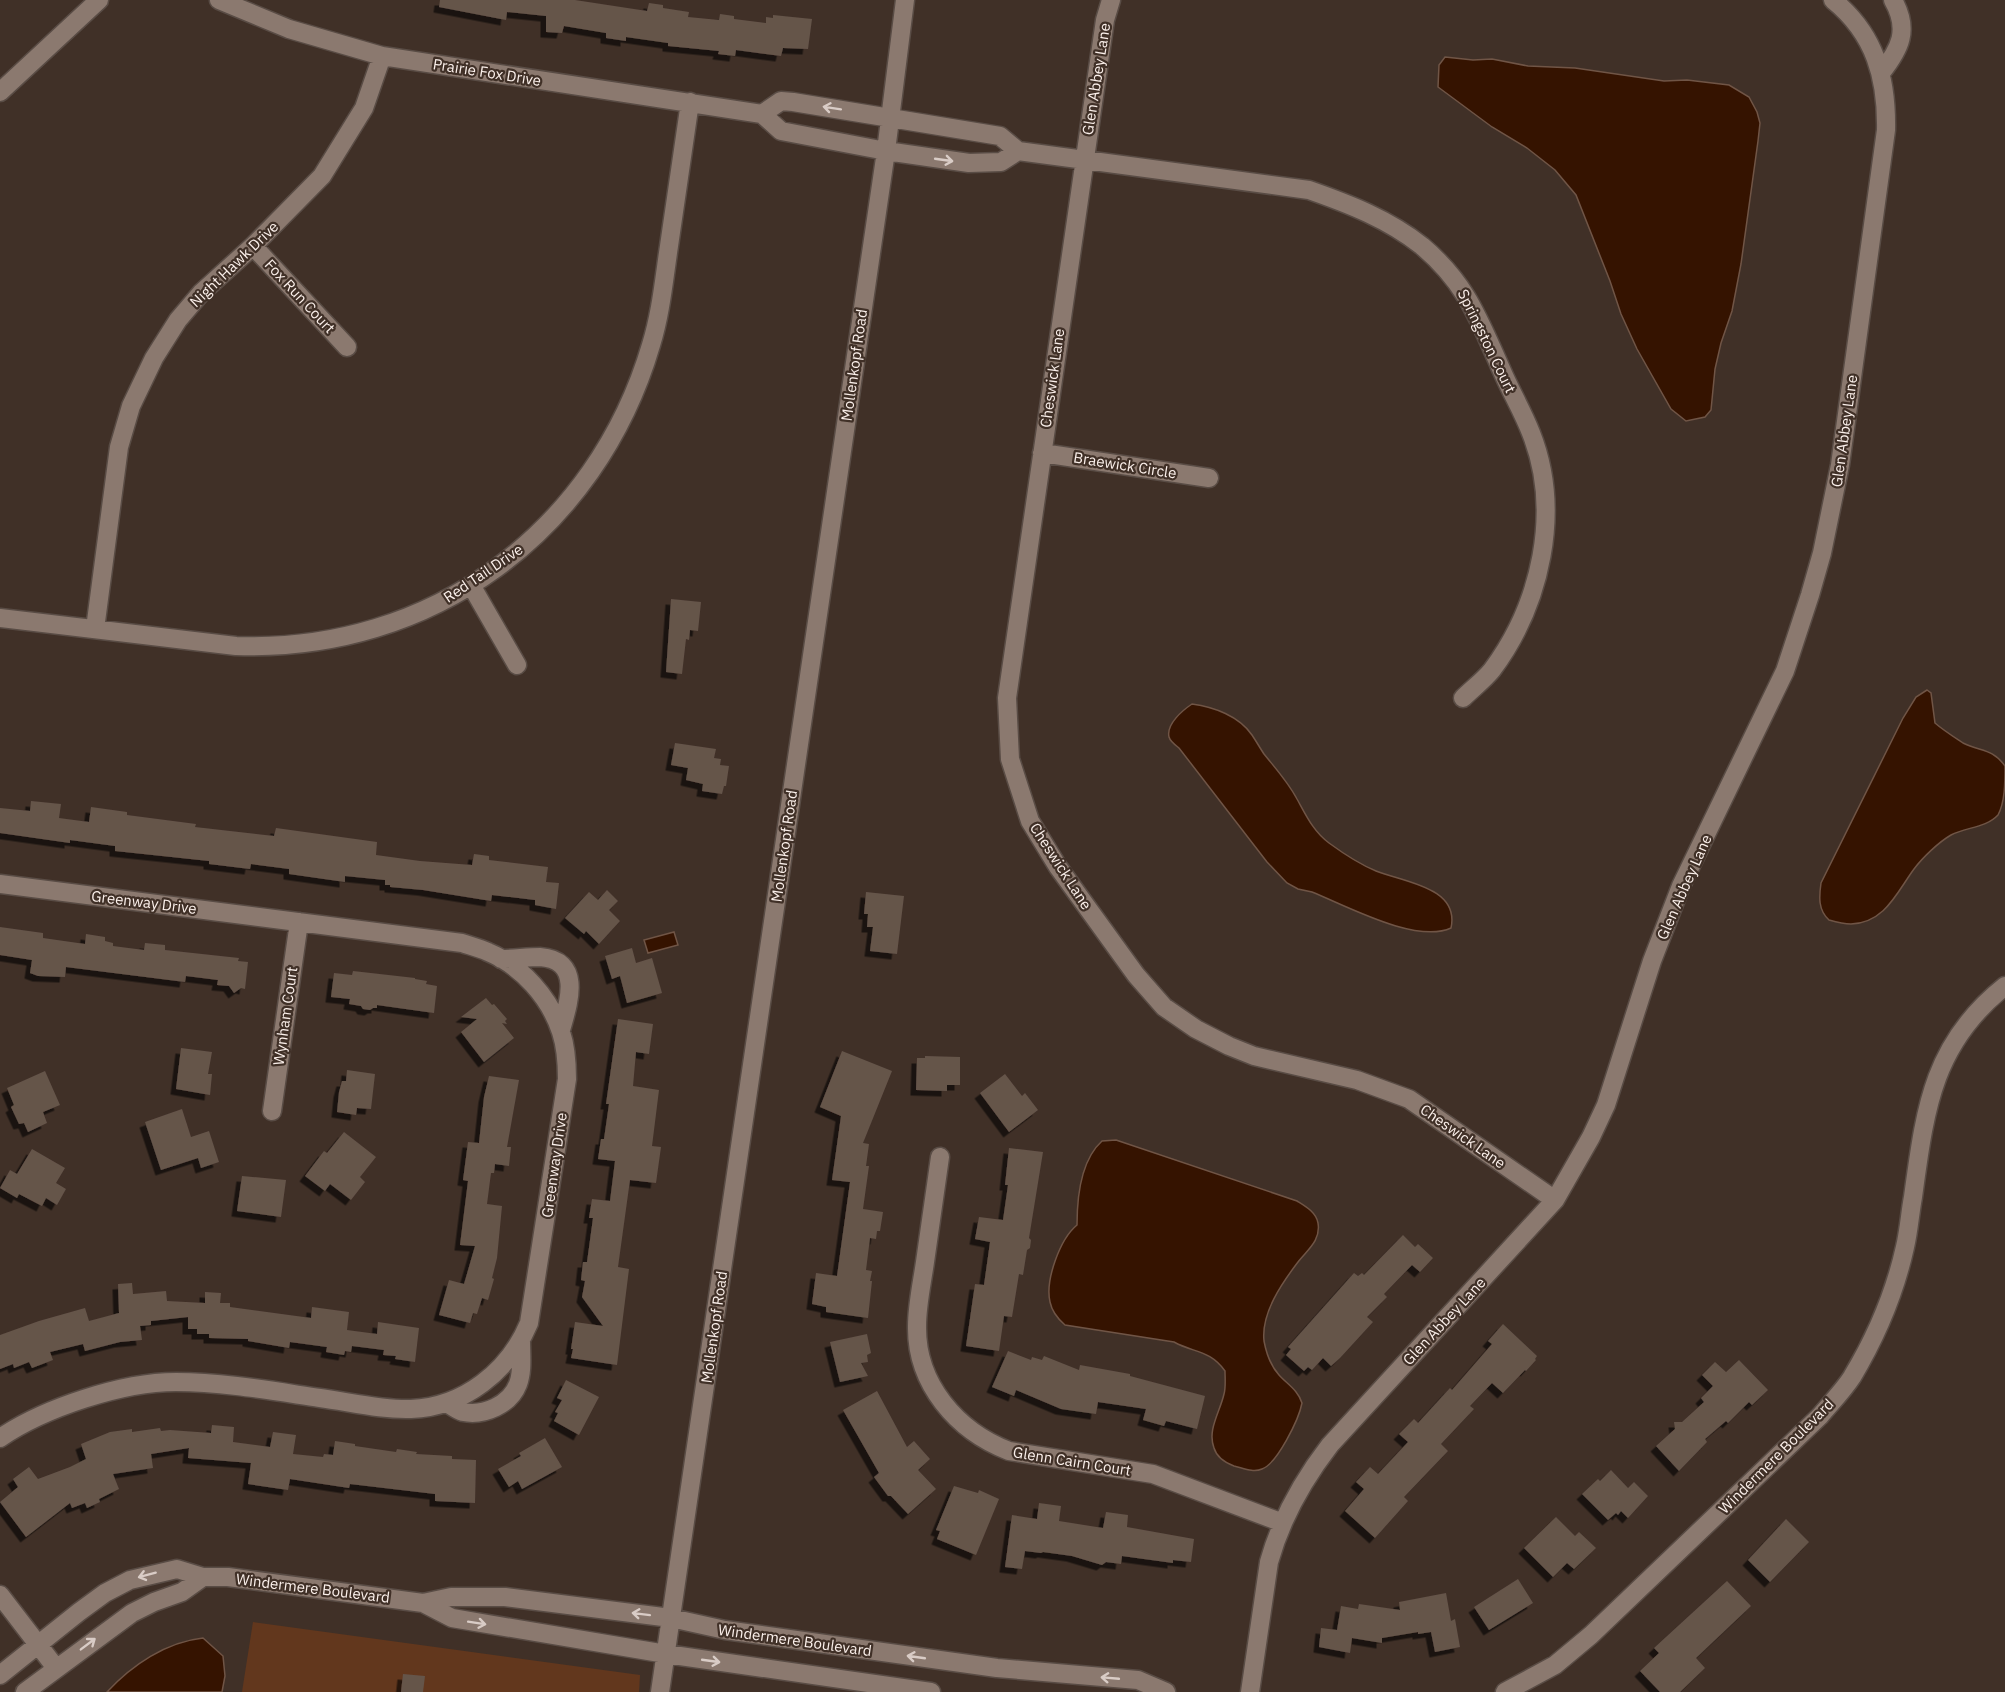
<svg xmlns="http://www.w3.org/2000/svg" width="2005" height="1692" viewBox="0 0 2005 1692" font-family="'IBM Plex Sans',sans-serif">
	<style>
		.green { fill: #62371d }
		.water { fill: #351300; stroke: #705546; stroke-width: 1.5 }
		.building { fill: #65544a; filter: url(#shadow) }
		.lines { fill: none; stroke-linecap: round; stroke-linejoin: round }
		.minor-casing { stroke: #594c45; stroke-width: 21 }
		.minor { stroke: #8b796f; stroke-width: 18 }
		.oneway { stroke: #d9ccc6 }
		.labels { text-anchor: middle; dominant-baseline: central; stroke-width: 4.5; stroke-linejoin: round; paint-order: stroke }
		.street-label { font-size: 15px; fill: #fbf0eb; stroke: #403027 }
	</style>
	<defs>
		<filter id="shadow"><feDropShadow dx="-5.5" dy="5.5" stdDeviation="0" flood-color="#0009"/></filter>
	</defs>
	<rect width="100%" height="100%" fill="#403027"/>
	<!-- green -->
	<path class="green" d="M253,1622l387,53 -1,17h-397z"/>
	<!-- water -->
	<path class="water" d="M1445,57l28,3 19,-1 36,7 47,2 89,13 23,-1 42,5 20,12 8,15 3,11 -2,18 -17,123 -9,47 -11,32 -6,26 -4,41 -6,7 -19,4 -15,-12 -34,-60 -16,-35 -11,-33 -34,-86 -21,-25 -28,-22 -35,-21 -54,-40 1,-22z
		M1927,690l4,3 4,30c8,7 19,14 28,20 18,9 29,5 42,23 0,17 0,36 -7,49 -12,13 -32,12 -47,20 -12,7 -28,22 -37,34 -17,23 -29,54 -63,55 -7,0 -15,-2 -22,-4 -11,-10 -10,-23 -8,-37l82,-165 13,-21z
		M1192,704c22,3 47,12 60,31 4,6 8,13 12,19 12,15 24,28 33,45 9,16 16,32 32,44 15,11 30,21 47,28 27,11 84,16 75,57 -35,16 -104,-22 -139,-36l-14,-3 -11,-6 -20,-21 -88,-114c-4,-3 -9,-7 -10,-11 -3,-13 14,-27 23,-33z
		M674,932l4,13 -30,8 -4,-13z
		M1116,1140l181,61c8,5 19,11 21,22 3,18 -11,27 -20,39 -16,21 -37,51 -34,79 2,11 7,25 15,34 8,9 19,15 23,28 -3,16 -25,61 -40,66 -9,4 -19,-1 -28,-3 -8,-3 -17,-8 -20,-18 -7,-18 6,-36 10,-54 2,-7 1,-16 1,-23 -15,-21 -31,-18 -51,-29l-109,-17c-7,-6 -13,-13 -15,-23 -5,-22 10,-63 27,-77 0,-28 4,-65 25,-84z
		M203,1638l20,18 2,20 -3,16h-115c25,-27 59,-50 96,-54z"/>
	<!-- building -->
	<path class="building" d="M440,0h135l72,11 2,-8 14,2v3l26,4 -1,5 31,3 1,-6 14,2v3l32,4v-6l7,1v-3l39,4 -4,30 -25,-1 -2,8 -45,-6 -1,6 -17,-2 1,-3 -51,-5v-3l-42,-6v4l-20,-3v-5l-42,-7 -2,7 -16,-1v-16l-39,-4 -1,8 -67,-13z
		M671,599l30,3 -3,29 -8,-1 -1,10 -3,-1 -4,35 -16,-2z
		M675,743l41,6 -2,9 7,1 -1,6 9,1 -3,20h-2l-2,8 -20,-3 1,-7 -17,-4 2,-12 -17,-3z
		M31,801l30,3 -2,14 30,4 2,-15 36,5v3l69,9 -1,3 79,9 2,-8 101,14 -1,13 44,6 52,4 2,-11 15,2v4l59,7 -2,15 13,1 -3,26 -21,-4v-5l-43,-5 -1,6 -68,-11 -33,-3v-2h-5v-5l-40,-4v6l-56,-8v-5l-38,-5 -1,5 -41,-5v-3l-94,-10v-5l-45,-6v3l-70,-10v-25l30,3z
		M607,890l11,11 -9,9 11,11 -21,23 -13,-13 -2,3 -19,-16 24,-26 9,8z
		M866,892l38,4 -7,58 -27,-3 3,-24h-6l1,-13h-4z
		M0,927l43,6v5l42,6 1,-10 19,3v4l8,2v3l31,4 1,-7 20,2v5l74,8 -1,3 10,1 -3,27 -4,-1 -7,5 -5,-7 -12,-1 1,-5 -32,-4 -1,6 -119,-15 -1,10 -27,-1 -8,-3 2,-13 -32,-5z
		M632,948l4,15 16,-5 10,35 -35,10 -7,-27 -8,3 -7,-23z
		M353,971l62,7v1l12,2 -1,3 11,2 -3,27 -57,-8v3h-4l-3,2 -7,-1 -2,-3 -12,-2 1,-5 -19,-2 3,-24 18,2z
		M486,998l6,7 2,-1 13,15 -2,2 2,3 -5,-1 12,15 -30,24 -23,-30 16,-13 -16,-2z
		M618,1019l35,5 -4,30 -13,-2 -3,34 26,4 -7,56 9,1 -5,36 -26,-3 -12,87 11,2 -12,96 -46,-7 2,-9h-2l4,-27 28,4 -21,-29 3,-16 -4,-1 2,-18h4l6,-44h-4l3,-19 18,2 5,-40 -17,-2 3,-20h3l5,-35h-3z
		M181,1048l31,4 -4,22h4l-2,21 -34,-6z
		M842,1051l50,20 -29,72 6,1 -3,22h3l-6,43 20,3 -3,19h-3l-1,8 -6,-1 -4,32 6,1 -2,10h2l-4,37 -42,-6v-5l-14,-3 4,-31 21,3 13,-94 -18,-2 9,-64 -21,-9z
		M925,1056l35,1v28h-13v6l-31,-1 1,-32h8z
		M347,1070l28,4 -4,35 -14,-1 -1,7 -19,-3 2,-20 3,-11h4z
		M45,1071l15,34 -17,7 4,11 -19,9 -4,-9 -5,1 -8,-17 3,-2 -7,-17z
		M1005,1074l17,22 3,-3 13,17 -29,22 -29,-39z
		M489,1076l30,4 -12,67h4l-2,19 -14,-2 -1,9h-3l-4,31 15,2 -5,52 -5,20 2,1 -6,21 -6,-2 -5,16 -4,-1 -3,10 -31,-8 10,-35 15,4 11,-38 -15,-1 8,-64 -5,-1 5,-38 11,1 5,-46z
		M182,1109l9,28 18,-6 10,31 -18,6 -3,-10 -37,12 -16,-48z
		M344,1132l32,25 -16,20 5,5 -14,18 -21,-16 -5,7 -20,-15 19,-25 3,2z
		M1009,1148l34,4 -14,86 2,2 -1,8 -3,2 -4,25 -4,-1 -7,43 -8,-1 -5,35 -33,-5 9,-62 9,1 6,-43 -15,-3 4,-22 24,3 5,-35h-3z
		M32,1149l33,19 -9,15 10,6 -9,16 -11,-7 -4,8 -23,-12 -2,4 -17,-10 10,-18 7,4z
		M242,1176l44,4 -5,37 -44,-6z
		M1403,1235l12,12 3,-3 15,14 -13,14 -8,-7 -28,29 3,3 -20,20 6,5 -33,36 -9,8 -8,-8 -11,12 -4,-3 -4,4 -18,-16 5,-6 -3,-2 66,-74 4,3 4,-3 2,2z
		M132,1283l1,11 33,-3 1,10 38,2v-11l16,1 -1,10h10v4l81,11 1,-11 37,5 -2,18 30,4 1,-12 41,6 -4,34 -20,-3 1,-3 -13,-1 1,-5 -32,-4 -1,6 -6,-1 -1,4 -18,-3 1,-5 -37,-5 -1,6 -41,-7v-2l-39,-1v-4h-12v-5h-9v-12l-37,4v4l-11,1 2,14 -22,2 -35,9 -2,-7 -33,8 3,8 -21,8 -3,-6 -15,6 -1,-4 -13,5v-34l39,-14 46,-13 4,13 30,-8 -1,-29z
		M1503,1324l34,32 -2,3 1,1 -10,11 -1,-1 -22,23 -11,-10 -22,23 4,3 -33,35 7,7 -44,46 4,4 -33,37 -30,-27 19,-22 -8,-7 14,-15 8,7 30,-32 -9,-8 15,-15 4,4 32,-35 2,2 40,-46 -4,-3z
		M867,1334l4,19 -4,2 1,7 -7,1 7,13 -28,6 -10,-40z
		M1008,1351l23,9 1,-3 10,3 2,-4 35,14 1,-5 50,9v2l75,20 -8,33 -31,-8 -2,5 -21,-6 3,-11 -48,-7 -2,12 -35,-5 -45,-19 -2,6 -22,-9z
		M1739,1360l29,30 -16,15 -3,-3 -21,21 -2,-2 -21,18 2,3 -28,29 -23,-25 19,-17 -1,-7h8l22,-20 -3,-4 12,-12 -11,-11 13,-13 11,10z
		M566,1380l33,17 -20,38 -25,-14 4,-8 -3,-1 7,-12 -5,-2z
		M877,1391l30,56 7,-6 16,18 -12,11 18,19 -28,25 -17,-18h-3l-14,-19 5,-4 -36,-63z
		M212,1425l22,2 -1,15 37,5 3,-15 23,3 -3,19 30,3 1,-3 9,1 2,-14 20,3v2l41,6 1,-3 20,3 -1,2 36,2v3l24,1 -1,43 -40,-2v-7l-85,-10 -1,4 -59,-9 -2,11 -40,-6 3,-21 -63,-5 1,-10 -38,6 2,14 -40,6 6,15 -20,10 1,3 -13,6 -2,-5 -13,5 -2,-5 -44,34 -26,-35 18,-15 -5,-8 16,-12 9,12 32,-12 16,-8 -5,-15 29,-12 22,-3v3l28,-4 1,3 9,-1 41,3z
		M545,1438l17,29 -40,22 -4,-8 -9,6 -11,-18 23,-13 -2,-3z
		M1611,1470l17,18 6,-6 14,14 -20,22 -7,-7 -3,4 -2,-2 -8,7 -26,-26 16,-15 2,2z
		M954,1486l24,7 1,-3 20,9 -23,56 -39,-16 3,-8 -4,-1z
		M1039,1503l22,3 -2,15 44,7 3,-16 22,3 -1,12 67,12 -3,23 -18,-2v3l-51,-7 -1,8 -15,-2 -4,3 -30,-9 -29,-4 -2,1 -16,-2 -3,18 -17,-2 7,-52 25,4z
		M1556,1517l19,19 4,-4 17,16 -22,21 -7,-6 -14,14 -29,-29z
		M1786,1519l23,23 -39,40 -22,-22z
		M1518,1579l15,24 -44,27 -15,-23z
		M1727,1581l24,25 -55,52 9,10 -25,24h-20l-20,-21 19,-18 -5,-5z
		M1446,1593l5,28 4,-2 5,28 -25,5 -4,-20 -13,2v-2l-36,6v5l-30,-5 -2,15 -31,-6 2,-19 16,2 4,-24 17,3 1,-5 41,6 -1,-8z
		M403,1674l22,2 -2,16h-22z"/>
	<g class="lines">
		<!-- minor casing -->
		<g class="minor-casing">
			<path id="minor" d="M219,0l70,29 93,27 380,58 19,17 105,20 83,12 32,-1 17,-11
				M1111,0l-6,20 -98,678 3,61 20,62 28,46 78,108 28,32 32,22 33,17 25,10 103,24 52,19 146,101
				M1881,73c19,-24 29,-43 12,-73
				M0,92l99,-92
				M762,114l19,-13 12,1 207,34 18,15 291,39c40,14 79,29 113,56 45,38 57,74 80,125 9,21 21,41 29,62 31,78 10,171 -39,237 -8,10 -20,19 -29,28
				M253,246l94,101
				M1042,453l167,25
				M471,585l46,80
				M0,618l236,28c195,7 360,-114 415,-301 10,-32 13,-66 18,-99 7,-48 14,-96 21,-144
				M95,629l24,-182 12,-41 23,-48 24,-38 23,-27 52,-47 69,-70 42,-68 18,-52
				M0,884l462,59c9,3 18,5 26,9 34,14 62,46 73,80 5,15 6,31 6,47l-38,244c-20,48 -65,84 -118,86 -30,1 -61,-7 -91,-11 -47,-7 -96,-16 -144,-16 -54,0 -132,26 -176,56
				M501,959c13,0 26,-2 39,-2 44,3 28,48 21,73
				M272,1111l27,-189
				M940,1157c-5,35 -10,70 -15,105 -3,21 -8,43 -8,64 -1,58 40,105 92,125l144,23 130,49
				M447,1403c5,3 10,7 16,9 21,4 47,-7 55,-28 5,-13 3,-29 3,-42
				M0,1595l56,73
				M423,1603l29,15 214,36 265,38
				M0,1675l79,-63 26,-19 25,-13 47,-11 26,8h25l195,26 28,-6h54l166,21 54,12 272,38 141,12 28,12
				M25,1692l107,-79 22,-11 28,-10 21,-15
				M660,1692l226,-1541 19,-151
				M1250,1692l19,-130c12,-43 34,-82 61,-117l225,-245 36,-63 15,-32 46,-144 29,-75 104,-215 25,-76 12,-42 18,-88 46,-335c1,-52 -11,-96 -53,-130
				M1505,1692l50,-27 36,-30 229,-219c10,-12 23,-25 32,-39 24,-40 43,-85 53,-130 4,-17 5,-34 8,-50 12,-87 19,-153 92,-211"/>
		</g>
		<!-- minor -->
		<use href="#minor" class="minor"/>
	</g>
	<!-- one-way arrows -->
	<defs><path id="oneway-shaft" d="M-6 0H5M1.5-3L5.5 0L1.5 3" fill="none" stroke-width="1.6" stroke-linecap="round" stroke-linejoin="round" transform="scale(1.5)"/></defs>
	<g class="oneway">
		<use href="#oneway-shaft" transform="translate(832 108) rotate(-171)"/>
		<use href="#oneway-shaft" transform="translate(944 160) rotate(8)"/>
		<use href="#oneway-shaft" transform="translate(147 1575) rotate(165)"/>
		<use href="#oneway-shaft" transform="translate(641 1614) rotate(-173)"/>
		<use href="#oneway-shaft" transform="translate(477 1623) rotate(9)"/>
		<use href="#oneway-shaft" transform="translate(88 1644) rotate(-37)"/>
		<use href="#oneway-shaft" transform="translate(916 1657) rotate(-172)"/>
		<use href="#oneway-shaft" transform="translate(711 1661) rotate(8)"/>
		<use href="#oneway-shaft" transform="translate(1110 1678) rotate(-175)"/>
	</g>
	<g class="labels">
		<!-- street labels -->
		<g class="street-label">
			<text transform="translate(487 72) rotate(9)">Prairie Fox Drive</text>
			<text transform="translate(1096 79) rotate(-81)">Glen Abbey Lane</text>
			<text transform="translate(234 264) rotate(-44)">Night Hawk Drive</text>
			<text transform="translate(300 296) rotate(47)">Fox Run Court</text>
			<text transform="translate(1487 341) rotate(64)">Springston Court</text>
			<text transform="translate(854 365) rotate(-82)">Mollenkopf Road</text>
			<text transform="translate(1052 378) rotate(-82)">Cheswick Lane</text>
			<text transform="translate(1844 431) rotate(-82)">Glen Abbey Lane</text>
			<text transform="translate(1125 465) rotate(9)">Braewick Circle</text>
			<text transform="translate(483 573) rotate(-34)">Red Tail Drive</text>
			<text transform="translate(784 846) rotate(-82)">Mollenkopf Road</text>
			<text transform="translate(1061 866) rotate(57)">Cheswick Lane</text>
			<text transform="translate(1684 887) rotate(-66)">Glen Abbey Lane</text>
			<text transform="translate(144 902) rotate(7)">Greenway Drive</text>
			<text transform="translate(285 1016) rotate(-82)">Wynham Court</text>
			<text transform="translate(1463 1136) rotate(35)">Cheswick Lane</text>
			<text transform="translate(554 1165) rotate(-82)">Greenway Drive</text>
			<text transform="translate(1444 1321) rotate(-47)">Glen Abbey Lane</text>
			<text transform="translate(714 1327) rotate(-82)">Mollenkopf Road</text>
			<text transform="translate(1776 1456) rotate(-45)">Windermere Boulevard</text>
			<text transform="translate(1072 1461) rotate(9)">Glenn Cairn Court</text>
			<text transform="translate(313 1588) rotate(7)">Windermere Boulevard</text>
			<text transform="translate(795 1640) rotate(8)">Windermere Boulevard</text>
		</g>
	</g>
</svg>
